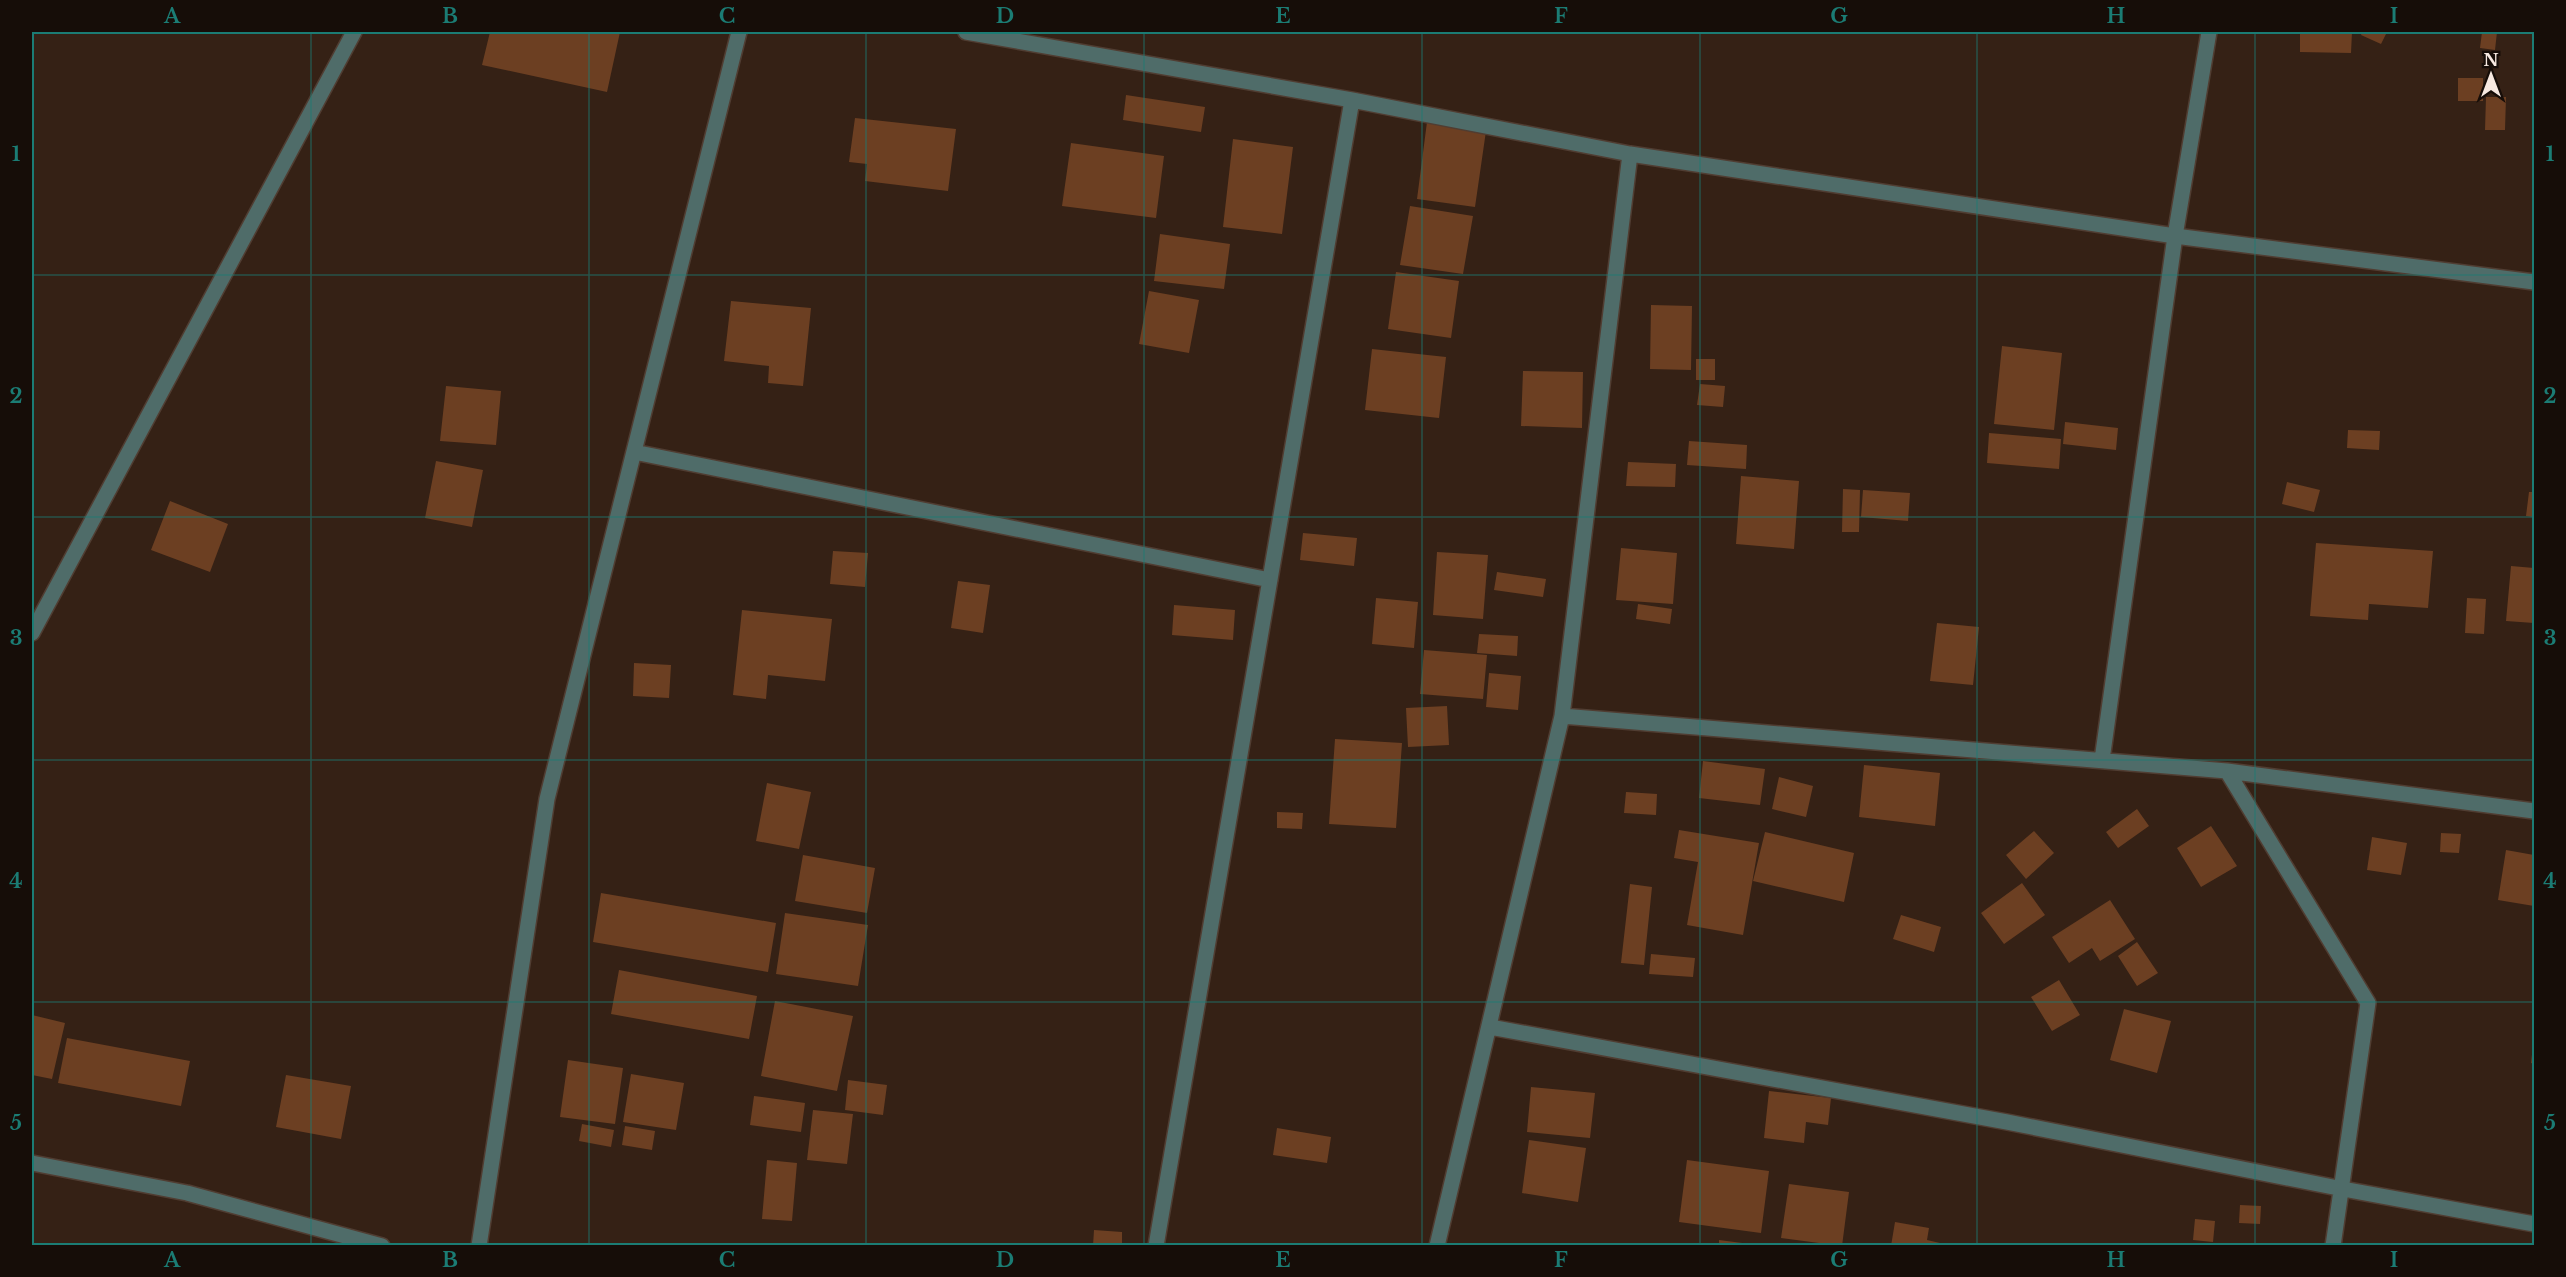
<svg xmlns="http://www.w3.org/2000/svg" width="2566" height="1277" viewBox="0 0 2566 1277" font-family="'Libre Baskerville',serif">
	<style>
		.building { fill: #6c3f22 }
		.lines { fill: none; stroke-linecap: round; stroke-linejoin: round }
		.minor-casing { stroke: #503d32; stroke-width: 18 }
		.minor { stroke: #4f6c69; stroke-width: 15 }
		.grid { fill: none; stroke: #1b7c74; stroke-width: 1.5; stroke-opacity: 0.55 }
		.neatline { fill: none; stroke: #1b7c74; stroke-width: 2 }
		.grid-label { font-size: 20px; text-anchor: middle; font-weight: bold; fill: #1b7c74 }
	</style>
	<rect width="100%" height="100%" fill="#352115"/>
	<!-- building -->
	<path class="building" d="M490,32h130l-13,60 -125,-27z
		M2300,32h52l-1,21 -51,-1z
		M2362,32h25l-6,12 -20,-9z
		M2482,32h15l-2,18 -15,-2z
		M2458,78h25v23h-25z
		M1126,95l79,12 -4,25 -78,-12z
		M2486,97h20l-1,33h-20z
		M855,118l101,11 -8,62 -83,-10 2,-17 -18,-2z
		M1427,122l59,9 -11,76 -58,-8z
		M1233,139l60,8 -11,87 -59,-7z
		M1071,143l93,13 -8,62 -94,-12z
		M1410,206l63,10 -10,58 -63,-9z
		M1160,234l70,10 -6,45 -70,-8z
		M1396,272l63,9 -8,57 -63,-9z
		M1149,291l50,9 -10,53 -50,-9z
		M731,301l80,7 -8,78 -35,-3 1,-17 -45,-5z
		M1651,305l41,1 -1,64 -41,-1z
		M2002,346l60,7 -8,77 -60,-6z
		M1372,349l74,8 -7,61 -74,-8z
		M1696,359h19v21h-19z
		M1523,371l60,1 -1,56 -61,-2z
		M1700,384l25,2 -2,21 -26,-2z
		M446,386l55,5 -5,54 -56,-4z
		M2065,422l53,6 -2,22 -53,-6z
		M2348,430l32,1 -1,19 -32,-2z
		M1989,433l72,6 -2,30 -72,-6z
		M1689,441l58,4 -1,24 -59,-4z
		M436,461l47,9 -11,57 -47,-9z
		M1628,462l48,2 -1,23 -49,-1z
		M1741,476l58,5 -5,68 -58,-5z
		M2287,482l33,8 -6,22 -32,-8z
		M1843,489l17,1 -1,42h-17z
		M1863,490l47,3 -2,28 -47,-4z
		M2529,492h5v25l-8,-1z
		M170,501l58,23 -18,48 -59,-22z
		M1303,533l54,5 -3,28 -54,-6z
		M2316,543l117,8 -5,57 -59,-4 -1,16 -58,-4z
		M1621,548l56,5 -4,51 -57,-4z
		M833,551l35,2 -3,34 -35,-3z
		M1437,552l51,3 -5,64 -50,-4z
		M2511,566l23,2v55l-28,-2z
		M1497,572l49,7 -3,18 -49,-7z
		M958,581l32,4 -7,48 -32,-5z
		M1376,598l42,4 -4,46 -42,-4z
		M2467,598l19,1 -2,35 -19,-1z
		M1638,604l34,5 -2,15 -34,-5z
		M1174,605l61,5 -2,30 -61,-5z
		M742,610l90,9 -7,62 -57,-6 -2,24 -33,-4z
		M1937,623l42,4 -6,58 -43,-4z
		M1479,634l39,2 -1,20 -40,-3z
		M1424,650l63,5 -4,44 -63,-5z
		M634,663l37,2 -2,33 -36,-2z
		M1489,673l32,3 -3,34 -32,-3z
		M1447,706l2,39 -41,2 -2,-39z
		M1335,739l67,4 -6,85 -67,-4z
		M1703,761l62,8 -5,36 -61,-7z
		M1864,765l76,8 -5,53 -76,-9z
		M1779,777l34,9 -7,31 -34,-8z
		M767,783l44,9 -12,57 -43,-8z
		M1626,792l31,2 -1,21 -32,-2z
		M2137,809l12,17 -31,22 -12,-16z
		M1277,812l26,1 -1,16 -25,-1z
		M2211,826l26,40 -36,21 -24,-39z
		M1679,830l80,13 -16,92 -56,-10 11,-63 -24,-4z
		M2034,831l20,22 -28,26 -20,-24z
		M1765,832l89,21 -10,49 -91,-21z
		M2441,833l20,1 -2,19 -19,-1z
		M2372,837l35,6 -6,32 -34,-5z
		M2506,850l28,5v51l-36,-6z
		M803,855l72,13 -8,45 -72,-12z
		M2022,883l23,32 -41,29 -23,-31z
		M1630,884l22,3 -8,78 -23,-2z
		M601,893l175,30 -8,49 -175,-30z
		M2110,900l25,39 -35,22 -8,-13 -23,15 -17,-26z
		M785,913l83,12 -10,61 -82,-12z
		M1901,915l40,12 -7,25 -41,-13z
		M2137,942l21,31 -21,13 -19,-30z
		M1651,954l44,4 -2,19 -44,-3z
		M619,970l138,26 -8,43 -138,-25z
		M2059,980l21,35 -28,16 -21,-34z
		M775,1001l78,15 -16,75 -76,-15z
		M2124,1009l47,12 -14,52 -47,-13z
		M32,1015l33,8 -13,56 -20,-4z
		M67,1038l123,23 -9,45 -123,-23z
		M2533,1046h1v18l-3,-1z
		M568,1060l55,8 -8,56 -55,-7z
		M631,1074l53,9 -8,47 -53,-8z
		M286,1075l65,11 -10,53 -65,-12z
		M848,1080l39,5 -4,30 -38,-5z
		M1531,1087l64,6 -5,45 -63,-6z
		M1769,1091l62,7 -3,27 -22,-3 -2,21 -40,-5z
		M754,1096l51,7 -4,29 -51,-7z
		M813,1110l40,4 -6,50 -40,-4z
		M582,1124l32,6 -3,17 -32,-6z
		M625,1126l30,5 -3,19 -30,-5z
		M1277,1128l54,9 -4,26 -54,-8z
		M1529,1140l57,8 -8,54 -56,-9z
		M767,1160l30,3 -5,58 -30,-2z
		M1687,1160l82,11 -8,62 -82,-11z
		M1789,1184l60,8 -7,54 -61,-8z
		M2240,1205l21,1 -1,18 -21,-1z
		M2195,1219l20,2 -2,21 -20,-2z
		M1895,1222l34,6 -2,12 26,6h-62z
		M1094,1230l28,2v14h-29z
		M1719,1240l31,4v2h-31z"/>
	<g class="lines">
		<!-- minor casing -->
		<g class="minor-casing">
			<path id="minor" d="M966,32l386,68 278,54 -68,562 -125,530
				M1630,154l545,82 359,46
				M634,452l636,128
				M32,633l322,-601
				M1562,716l665,55 307,40
				M2102,760l73,-524 34,-204
				M2227,771l141,232 -35,243
				M1490,1027l517,95 336,67 191,35
				M32,1163l155,30 195,53
				M479,1246l68,-447 192,-767
				M1156,1246l196,-1146"/>
		</g>
		<!-- minor -->
		<use href="#minor" class="minor"/>
	</g>
	<!-- grid -->
	<path class="grid" d="M311,32v1214M589,32v1214M866,32v1214M1144,32v1214M1422,32v1214M1700,32v1214M1977,32v1214M2255,32v1214M32,275h2502M32,517h2502M32,760h2502M32,1002h2502"/>
	<!-- border -->
	<rect width="2566" height="1277" fill="none" stroke="#160d08" stroke-width="66"/>
	<!-- north arrow -->
	<g transform="translate(2491 75)" stroke="#160d08" stroke-width="4.5" paint-order="stroke">
	<path d="M0-4.5L10 22L0 15L-10 22Z" fill="#f7e9e1"/>
	<text y="-9" font-size="16" font-weight="bold" text-anchor="middle" fill="#f7e9e1">N</text>
	</g>
	<rect x="33" y="33" width="2500" height="1211" class="neatline"/>
	<g class="grid-label">
		<text x="172" y="23">A</text>
		<text x="450" y="23">B</text>
		<text x="727" y="23">C</text>
		<text x="1005" y="23">D</text>
		<text x="1283" y="23">E</text>
		<text x="1561" y="23">F</text>
		<text x="1839" y="23">G</text>
		<text x="2116" y="23">H</text>
		<text x="2394" y="23">I</text>
		<text x="16" y="161">1</text>
		<text x="2550" y="161">1</text>
		<text x="16" y="403">2</text>
		<text x="2550" y="403">2</text>
		<text x="16" y="645">3</text>
		<text x="2550" y="645">3</text>
		<text x="16" y="888">4</text>
		<text x="2550" y="888">4</text>
		<text x="16" y="1130">5</text>
		<text x="2550" y="1130">5</text>
		<text x="172" y="1267">A</text>
		<text x="450" y="1267">B</text>
		<text x="727" y="1267">C</text>
		<text x="1005" y="1267">D</text>
		<text x="1283" y="1267">E</text>
		<text x="1561" y="1267">F</text>
		<text x="1839" y="1267">G</text>
		<text x="2116" y="1267">H</text>
		<text x="2394" y="1267">I</text>
	</g>
</svg>
